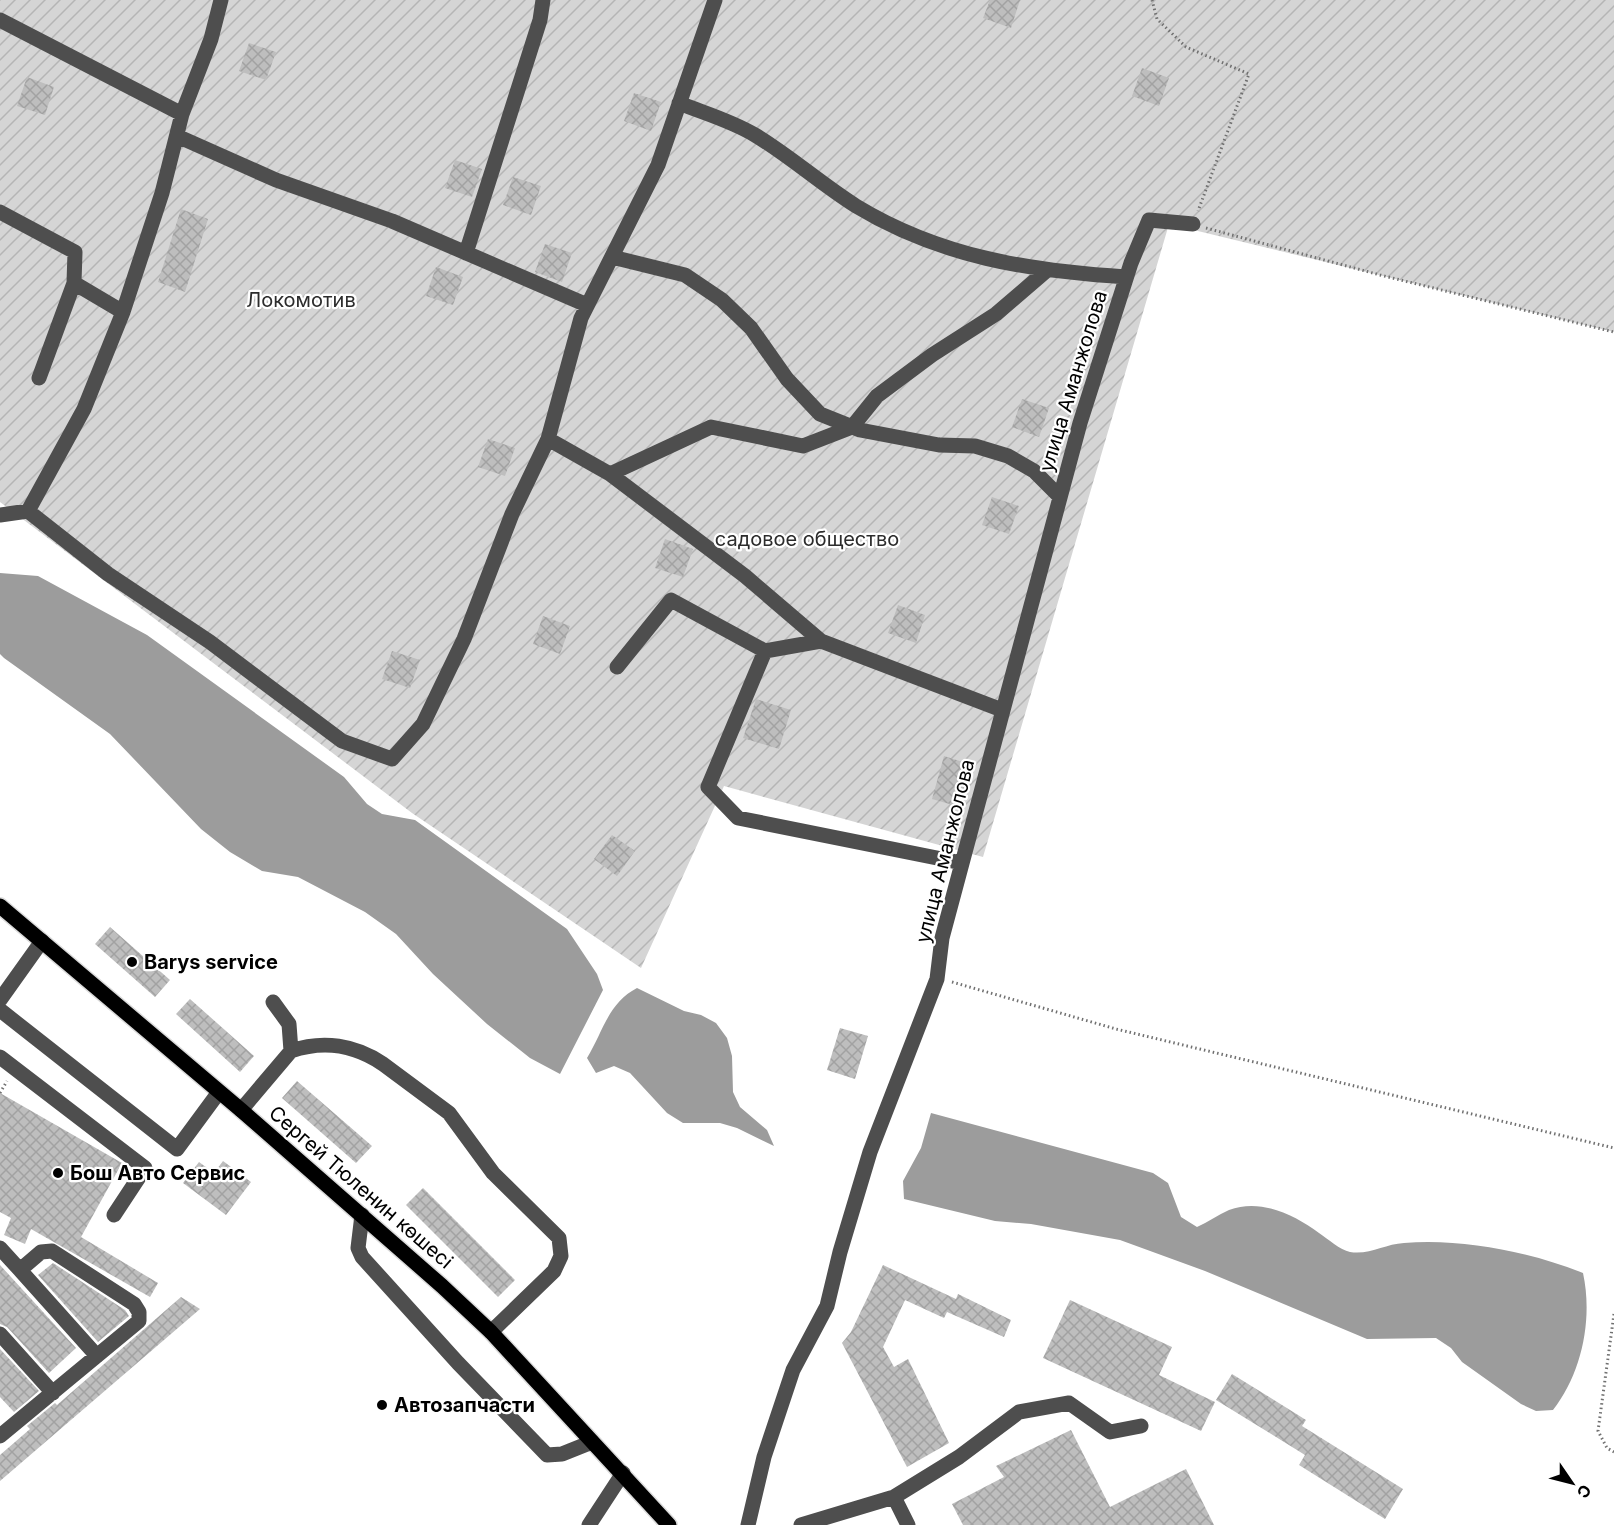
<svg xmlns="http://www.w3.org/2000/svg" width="1614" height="1525" viewBox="0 0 1614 1525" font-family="Inter,sans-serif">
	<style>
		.garden { fill: url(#garden-furrows) }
		.water { fill: #9c9c9c }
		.building { fill: url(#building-cross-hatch) }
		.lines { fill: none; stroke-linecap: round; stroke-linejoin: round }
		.major-casing { stroke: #dbdbdb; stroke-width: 18 }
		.path { stroke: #707070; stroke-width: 3; stroke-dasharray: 1.5 3; stroke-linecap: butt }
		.minor { stroke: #4e4e4e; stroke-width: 15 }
		.major { stroke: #000; stroke-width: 15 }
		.poi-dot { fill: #000; stroke: #fff; stroke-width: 2 }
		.labels { text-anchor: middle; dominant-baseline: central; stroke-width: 4.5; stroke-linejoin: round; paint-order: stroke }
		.park-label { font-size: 20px; fill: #2c2c2c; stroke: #fff }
		.street-label { font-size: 20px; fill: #000; stroke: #fff }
		.poi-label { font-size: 20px; font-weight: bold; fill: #000; stroke: #fff; text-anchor: start }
	</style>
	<defs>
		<pattern id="garden-furrows" width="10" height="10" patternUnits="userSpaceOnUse" patternTransform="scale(1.5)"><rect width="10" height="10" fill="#d5d5d5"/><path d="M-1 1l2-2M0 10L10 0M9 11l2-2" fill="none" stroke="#b5b5b5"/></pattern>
		<pattern id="building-cross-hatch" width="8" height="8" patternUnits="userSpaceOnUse" patternTransform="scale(1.5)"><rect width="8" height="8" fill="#bebebe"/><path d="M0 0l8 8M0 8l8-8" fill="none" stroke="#a2a2a2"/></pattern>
	</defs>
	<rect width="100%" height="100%" fill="#fff"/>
	<!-- garden -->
	<path class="garden" d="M0,0h1614v332l-445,-108 -186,633 -259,-71 -83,182 -229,-155 -412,-311z"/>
	<!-- water -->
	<path class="water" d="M0,573l38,3 109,59 197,142 23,27 15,10 33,6 152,109 30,45 6,16 -43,84 -30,-16 -43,-34 -54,-50 -37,-40 -31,-22 -67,-35 -36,-6 -32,-19 -29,-23 -91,-95 -106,-76 -4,-4z
		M637,988l47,23 17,4 15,8 11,15 5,18 1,36 7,15 27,23 7,16 -37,-18 -17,-5h-37l-16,-10 -37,-40 -16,-7 -18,7 -9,-15c16,-26 21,-55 50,-70z
		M931,1113l222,60 15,10 13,34 16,10c11,-5 21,-12 32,-17 32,-12 65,5 90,23 9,6 21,17 31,19 20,3 35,-8 54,-9 57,-5 127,9 179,30 10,46 -1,100 -30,137l-17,1 -15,-7 -59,-42 -11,-14 -15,-10 -69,1 -162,-68 -85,-31 -89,-16 -36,-3 -91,-22 -1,-18 18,-33z"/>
	<!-- building -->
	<path class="building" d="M990,0h30l-9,28 -28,-10z
		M249,43l27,9 -10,28 -27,-9z
		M1142,68l27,10 -10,28 -27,-10z
		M27,77l27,10 -9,28 -28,-9z
		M634,93l27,9 -10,29 -27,-10z
		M455,160l27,9 -10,28 -27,-9z
		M513,177l28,9 -10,29 -28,-10z
		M181,209l27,10 -23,73 -27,-10z
		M545,244l27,9 -10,29 -27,-10z
		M436,267l27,10 -10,28 -27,-9z
		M1022,399l27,9 -10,29 -27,-10z
		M488,439l27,9 -10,28 -27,-9z
		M992,497l27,9 -10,28 -27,-9z
		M665,539l28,10 -10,28 -28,-9z
		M898,605l27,10 -9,28 -28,-10z
		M543,616l27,10 -10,28 -27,-10z
		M392,651l28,9 -10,28 -28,-9z
		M756,699l35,11 -12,39 -36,-11z
		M944,756l28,9 -12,42 -28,-8z
		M612,835l23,16 -18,25 -23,-17z
		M110,927l60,53 -15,17 -60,-53z
		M190,999l64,57 -14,16 -64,-58z
		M840,1028l28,8 -13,43 -28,-9z
		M297,1081l75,65 -16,17 -74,-65z
		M0,1093l122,70 -41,74 77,46 -8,14 -119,-68 -6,15 -21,-9 7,-17 -11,-6z
		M223,1161l28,21 -25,33 -43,-32 16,-21 15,11z
		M423,1188l92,92 -17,17 -92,-92z
		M53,1263l72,47 4,6 -31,26 -60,-67z
		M0,1265l76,83 -27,25 -42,-46 -7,-3z
		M883,1265l73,34 2,-5 53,26 -7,17 -57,-25 -3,6 -39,-18 -22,47 11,20 14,-8 41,84 -42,24 -65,-124 9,-11z
		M181,1297l19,12 -200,172v-26l30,-26 -3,-3 28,-23 2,2z
		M1070,1300l102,47 -13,28 56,27 -14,29 -158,-73z
		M0,1349l39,42 -25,21 -14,-15z
		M1232,1374l74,46 -4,6 101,63 -18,30 -86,-54 6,-10 -89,-55z
		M1071,1430l39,77 76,-38 28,56h-251l-11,-21 52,-27 -8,-11z"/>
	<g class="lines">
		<!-- major casing -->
		<g class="major-casing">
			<path id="major" d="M0,906l241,204 201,176 49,46 178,193"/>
		</g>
		<!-- path -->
		<path class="path" d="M1152,0l5,19 29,28 63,27 -51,137
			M1206,228l174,47 234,57
			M952,982l164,47 498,119
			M0,1093l7,-12
			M1614,1314l-16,117 9,17 7,4"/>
		<!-- minor -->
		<path class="minor" d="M0,20l182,94
			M679,103c25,10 53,18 76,32 35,21 66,49 101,71 84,51 174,65 270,71
			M177,136l99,44 116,41 195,84
			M0,212l75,40 -1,31 49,29
			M466,253l74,-233 3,-20
			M612,257l73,18 37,25 29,28 36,51 33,35 40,16 79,15 36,1 33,10 26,15 26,26
			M39,378l35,-95
			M548,439l62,35 101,-47 92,19 49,-19 25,-31 55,-41 64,-41 50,-43
			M610,474l135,102 76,65 181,69
			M28,511l56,-102 39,-97 39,-119 20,-79 29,-75 10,-39
			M0,515l28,-4 80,63 102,68 132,99 50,18 31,-35 41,-85 48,-125 36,-75 33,-121 77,-153 57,-165
			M821,641l-56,10 -57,136 30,31 224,45
			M617,667l54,-67 94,51
			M0,1000l42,-59
			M0,1010l177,139 42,-57
			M291,1051c32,-11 64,-6 92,13l66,49 44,60 66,65 2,18 -7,15 -63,61
			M0,1057l145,111 -31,47
			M241,1110l50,-59 -2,-27 -16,-22
			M362,1215l-4,33 4,9 96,106 89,92 15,-1 30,-12
			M0,1248l20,22 21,-18 11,-1 82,53 5,8v9l-139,115
			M20,1270l77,86
			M0,1334l53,59
			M894,1497l65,-40 60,-45 50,-9 41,29 31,-6
			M589,1525l34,-52
			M748,1525l16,-68 29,-87 34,-64 13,-54 30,-100 67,-173 5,-41 138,-515 51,-160 18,-43 44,4
			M801,1525l93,-28 14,28"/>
		<!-- major -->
		<use href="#major" class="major"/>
	</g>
	<!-- markers -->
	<g class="poi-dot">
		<circle cx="132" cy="962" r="6"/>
		<circle cx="58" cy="1173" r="6"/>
		<circle cx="382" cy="1405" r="6"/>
	</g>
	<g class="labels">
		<!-- park labels -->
		<g class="park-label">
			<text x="301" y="300">Локомотив</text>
			<text x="807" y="539">садовое общество</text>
		</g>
		<!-- street labels -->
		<g class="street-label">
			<text transform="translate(1073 381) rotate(-73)">улица Аманжолова</text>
			<text transform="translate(945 851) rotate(-76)">улица Аманжолова</text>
			<text transform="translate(361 1187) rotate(41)">Сергей Тюленин көшесі</text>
		</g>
		<!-- poi labels -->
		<g class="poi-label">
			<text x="144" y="962">Barys service</text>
			<text x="70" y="1173">Бош Авто Сервис</text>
			<text x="394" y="1405">Автозапчасти</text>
		</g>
	</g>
	<!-- north arrow -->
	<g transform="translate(1572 1483) rotate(125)" stroke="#ffffff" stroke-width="4.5" paint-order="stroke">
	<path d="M0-4.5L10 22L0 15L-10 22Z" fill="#000000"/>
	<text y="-9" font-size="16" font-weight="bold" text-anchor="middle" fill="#000000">С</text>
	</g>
</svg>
